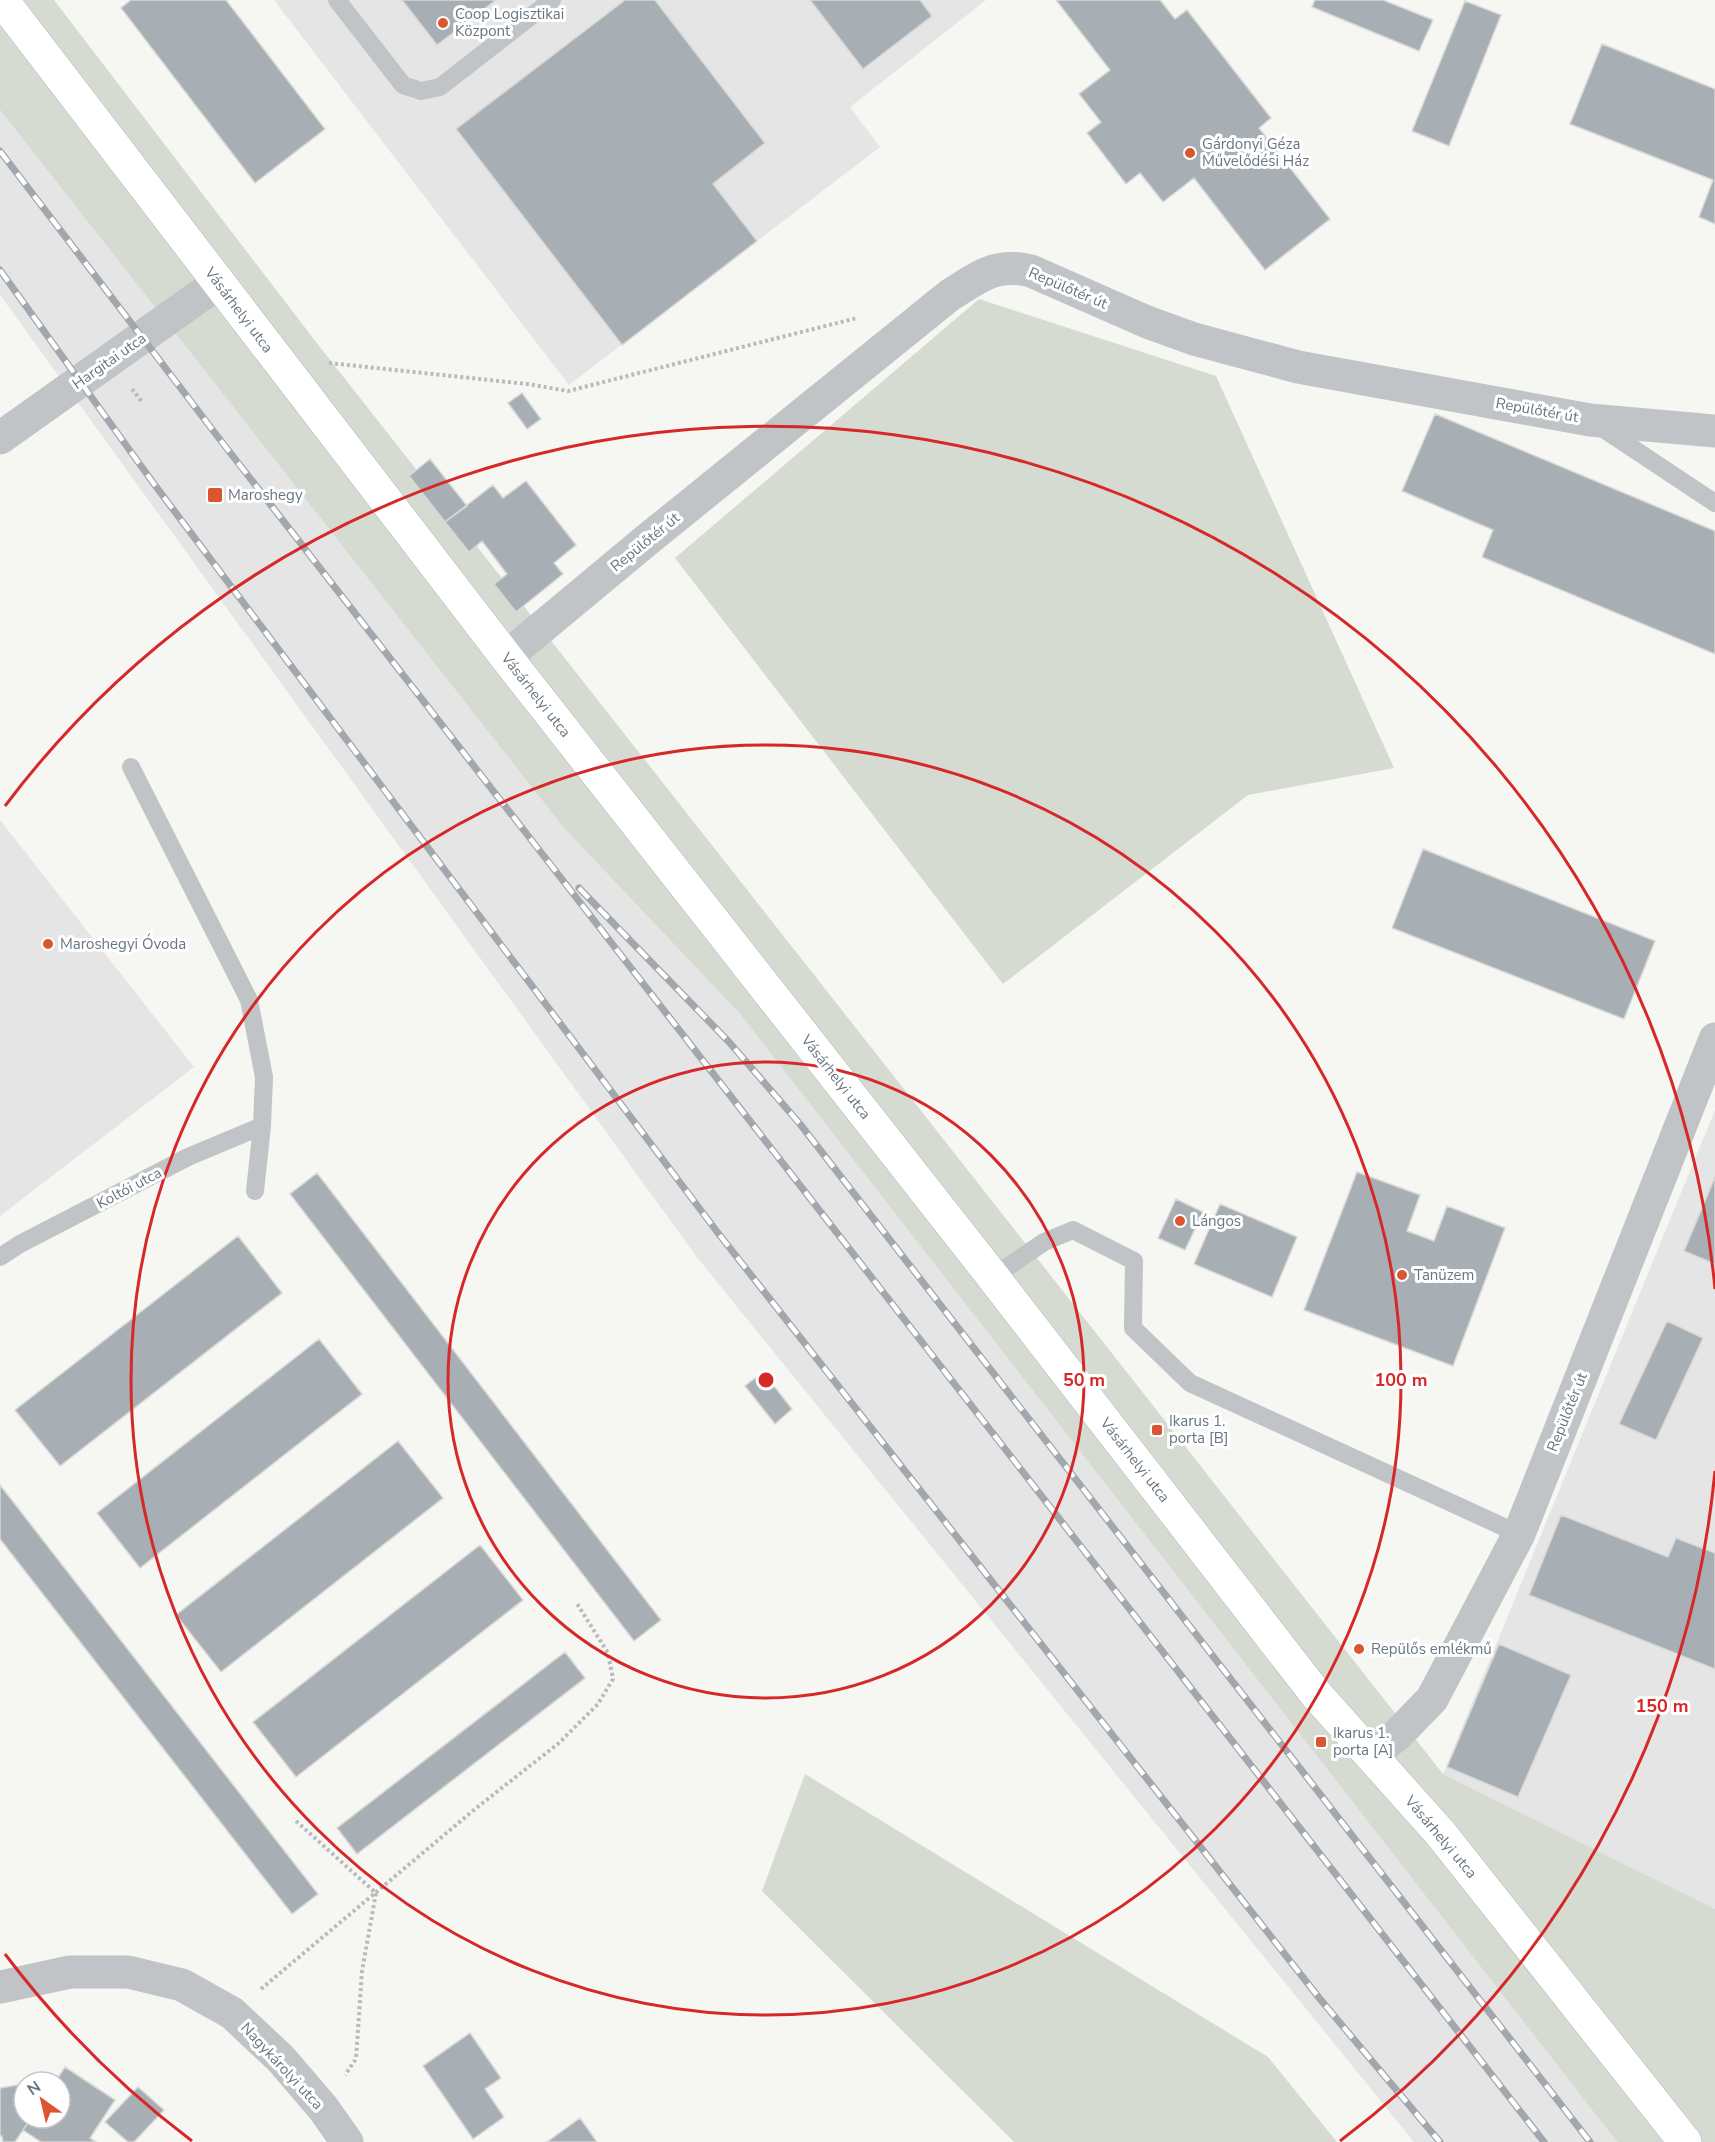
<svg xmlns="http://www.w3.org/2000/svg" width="1715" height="2142" viewBox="0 0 1715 2142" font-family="'Nunito Sans',sans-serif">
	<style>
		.built { fill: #e4e5e4 }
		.green { fill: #d6dbd2 }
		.building { fill: #a7afb4; stroke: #d8d8d6; stroke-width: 1.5 }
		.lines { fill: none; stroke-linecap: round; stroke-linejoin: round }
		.secondary-casing { stroke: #b2b7bb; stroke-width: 34 }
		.path { stroke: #b8bbbd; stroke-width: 4; stroke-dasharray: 3 3; stroke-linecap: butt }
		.lane { stroke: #c0c4c7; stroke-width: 18 }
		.street { stroke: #c0c4c7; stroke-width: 33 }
		.secondary { stroke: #fff; stroke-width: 33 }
		.rail-casing { stroke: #a1a7ac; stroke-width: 7 }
		.rail { stroke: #fff; stroke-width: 4.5; stroke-dasharray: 14; stroke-linecap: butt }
		.ring { fill: none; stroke: #d62828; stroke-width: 3 }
		.poi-dot { fill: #d95630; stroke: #fff; stroke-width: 2 }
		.labels { text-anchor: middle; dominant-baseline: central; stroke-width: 6; stroke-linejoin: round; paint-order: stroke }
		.poi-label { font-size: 15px; fill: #677682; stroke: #fff; text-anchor: start }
		.street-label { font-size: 15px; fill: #677682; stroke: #fff }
		.centre { fill: #d62828; stroke: #fff; stroke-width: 3 }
		.ring-label { font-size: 18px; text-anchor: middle; font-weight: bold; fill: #d62828; stroke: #fff; stroke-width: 6; stroke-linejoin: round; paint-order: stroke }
	</style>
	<rect width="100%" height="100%" fill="#f6f6f3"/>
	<!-- built -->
	<path class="built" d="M274,0h712l-136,107 30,40 -311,238z
		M0,110l563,717 177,187 877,1128h-203l-718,-886 -696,-961z
		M0,820l194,247 -194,149z
		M1715,1110v799l-272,-135z"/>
	<!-- green -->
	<path class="green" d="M0,0h54l262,342 1127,1432 272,135v233h-98l-877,-1128 -177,-187 -563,-717z
		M979,299l237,77 178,392 -146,27 -245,189 -328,-426z
		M805,1774l463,283 69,85h-323l-252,-251z"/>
	<!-- building -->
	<path class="building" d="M131,0h95l99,129 -70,54 -134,-175z
		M402,0h94l-59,45z
		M625,0h30l110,143 -52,41 44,57 -135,104 -166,-216z
		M810,0h110l12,16 -69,53z
		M1056,0h104l15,19 12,-9 84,108 -12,10 71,91 -65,51 -71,-92 -31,24 -23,-29 -14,11 -39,-51 14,-11 -22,-28 31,-24z
		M1315,0h68l50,20 -14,31 -107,-44z
		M1465,1l36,14 -52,131 -37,-15z
		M1602,44l113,45v135l-16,-7 14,-37 -143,-56z
		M522,393l19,26 -14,10 -19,-26z
		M1435,414l280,117v123l-233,-97 11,-27 -91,-39z
		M430,459l37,47 -22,16 -36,-46z
		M526,481l50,64 -22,18 9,11 -47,38 -22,-28 13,-10 -25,-33 -13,11 -24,-30 48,-37 10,13z
		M1423,849l232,92 -31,78 -232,-91z
		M1357,1172l63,23 -13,36 27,10 13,-35 58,22 -52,138 -149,-56z
		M317,1173l344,447 -27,21 -344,-447z
		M1715,1177v87l-31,-13z
		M1176,1199l27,13 -18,38 -27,-12z
		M1220,1204l77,33 -25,60 -78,-33z
		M238,1236l44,57 -222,173 -45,-56z
		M1667,1321l36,17 -47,102 -37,-16z
		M319,1339l43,55 -222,174 -43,-55z
		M763,1372l29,37 -17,15 -30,-38z
		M398,1441l45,57 -222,174 -45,-57z
		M0,1485l318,409 -26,20 -292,-375z
		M1561,1515l107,42 8,-19 39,15v116l-186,-74z
		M480,1545l43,55 -227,177 -43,-55z
		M1499,1644l72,31 -53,122 -71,-30z
		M565,1652l20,26 -228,176 -20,-26z
		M470,2033l31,45 -16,11 19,28 -31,22 -50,-73z
		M65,2067l50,33 -25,38 6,4h-55l-18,-12 8,-12h29v-36h-5z
		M24,2084v34h7l-16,24h-12l-1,-6h-2v-48z
		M138,2087l26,23 -30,32h-6l-23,-20z
		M580,2118l17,24h-50z"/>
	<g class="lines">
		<!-- secondary casing -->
		<g class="secondary-casing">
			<path id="secondary" d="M2,0l504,657 487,620 322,416 126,141 244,308"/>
		</g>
		<!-- path -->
		<path class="path" d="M329,363l198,21 41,7 289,-73
			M132,389l10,13
			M296,1821l80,72 -14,78 -6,88 -11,16
			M261,1989l214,-180 84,-66 39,-39 15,-25 -5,-26 -32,-51"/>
		<!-- lane -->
		<path class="lane" d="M337,0l66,85 18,6 19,-4 112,-87
			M1599,426l116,77
			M131,767l118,233 15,77 -2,49 -7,65
			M0,1257l20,-13 168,-87 74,-31
			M993,1277l51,-35 29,-12 61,31 -1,67 57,55 329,151"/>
		<!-- street -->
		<path class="street" d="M0,438l218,-155
			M506,657l142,-118 302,-244c29,-18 45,-33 81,-24l116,51 47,17 104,28 292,53 125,11
			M1371,1756l27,-22 34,-35 87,-165 196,-495
			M0,1987l70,-15h58l54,13 50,28 49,46 42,49 24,34"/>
		<!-- secondary -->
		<use href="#secondary" class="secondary"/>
		<!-- rail casing -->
		<g class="rail-casing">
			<path id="rail" d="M0,151l218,286 1326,1705
				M0,270l154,214 564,749 602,766 120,143
				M579,888l150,154 71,82 790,1018"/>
		</g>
		<!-- rail -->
		<use href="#rail" class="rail"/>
	</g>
	<!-- distance rings -->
	<g class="ring">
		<circle cx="766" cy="1380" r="318"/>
		<circle cx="766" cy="1380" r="635"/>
		<path d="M1715 1471A953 953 0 0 1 1340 2141M192 2141A953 953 0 0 1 5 1954M5 806A953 953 0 0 1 1715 1289"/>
	</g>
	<!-- markers -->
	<g class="poi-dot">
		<circle cx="443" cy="23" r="6"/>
		<circle cx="1190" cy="153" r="6"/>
		<rect x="207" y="487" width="16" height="16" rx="3"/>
		<circle cx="48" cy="944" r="6"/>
		<circle cx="1180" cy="1221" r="6"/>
		<circle cx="1402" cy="1275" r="6"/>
		<rect x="1151" y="1424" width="12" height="12" rx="3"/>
		<circle cx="1359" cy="1649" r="6"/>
		<rect x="1315" y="1736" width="12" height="12" rx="3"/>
	</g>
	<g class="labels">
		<!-- poi labels -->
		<g class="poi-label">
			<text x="455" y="14">Coop Logisztikai<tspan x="455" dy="17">Központ</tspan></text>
			<text x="1202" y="144">Gárdonyi Géza<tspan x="1202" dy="17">Művelődési Ház</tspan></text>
			<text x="228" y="495">Maroshegy</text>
			<text x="60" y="944">Maroshegyi Óvoda</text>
			<text x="1192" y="1221">Lángos</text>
			<text x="1414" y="1275">Tanüzem</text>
			<text x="1169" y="1421">Ikarus 1.<tspan x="1169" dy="17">porta [B]</tspan></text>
			<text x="1371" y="1649">Repülős emlékmű</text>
			<text x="1333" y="1733">Ikarus 1.<tspan x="1333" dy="17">porta [A]</tspan></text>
		</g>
		<!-- street labels -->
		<g class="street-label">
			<text transform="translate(1068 288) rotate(23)">Repülőtér út</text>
			<text transform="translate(239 310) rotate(53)">Vásárhelyi utca</text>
			<text transform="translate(109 361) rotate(-35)">Hargitai utca</text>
			<text transform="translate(1537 410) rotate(10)">Repülőtér út</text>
			<text transform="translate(645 542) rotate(-39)">Repülőtér út</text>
			<text transform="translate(536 695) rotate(52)">Vásárhelyi utca</text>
			<text transform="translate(836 1077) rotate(52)">Vásárhelyi utca</text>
			<text transform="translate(129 1188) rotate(-28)">Koltói utca</text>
			<text transform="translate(1567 1412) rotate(-68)">Repülőtér út</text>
			<text transform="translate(1135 1460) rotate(52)">Vásárhelyi utca</text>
			<text transform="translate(1441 1837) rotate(50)">Vásárhelyi utca</text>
			<text transform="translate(282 2066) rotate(47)">Nagykárolyi utca</text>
		</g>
	</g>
	<circle cx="766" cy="1380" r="9" class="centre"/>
	<g class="ring-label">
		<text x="1084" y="1386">50 m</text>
		<text x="1401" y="1386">100 m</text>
		<text x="1662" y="1712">150 m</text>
	</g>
	<!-- north arrow -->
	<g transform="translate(42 2100) rotate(326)"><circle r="28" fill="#ffffff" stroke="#c2c8cd" stroke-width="1.5"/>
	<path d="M0-4.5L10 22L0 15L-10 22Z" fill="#d95630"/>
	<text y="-9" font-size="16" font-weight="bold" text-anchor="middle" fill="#677682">N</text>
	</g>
</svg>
